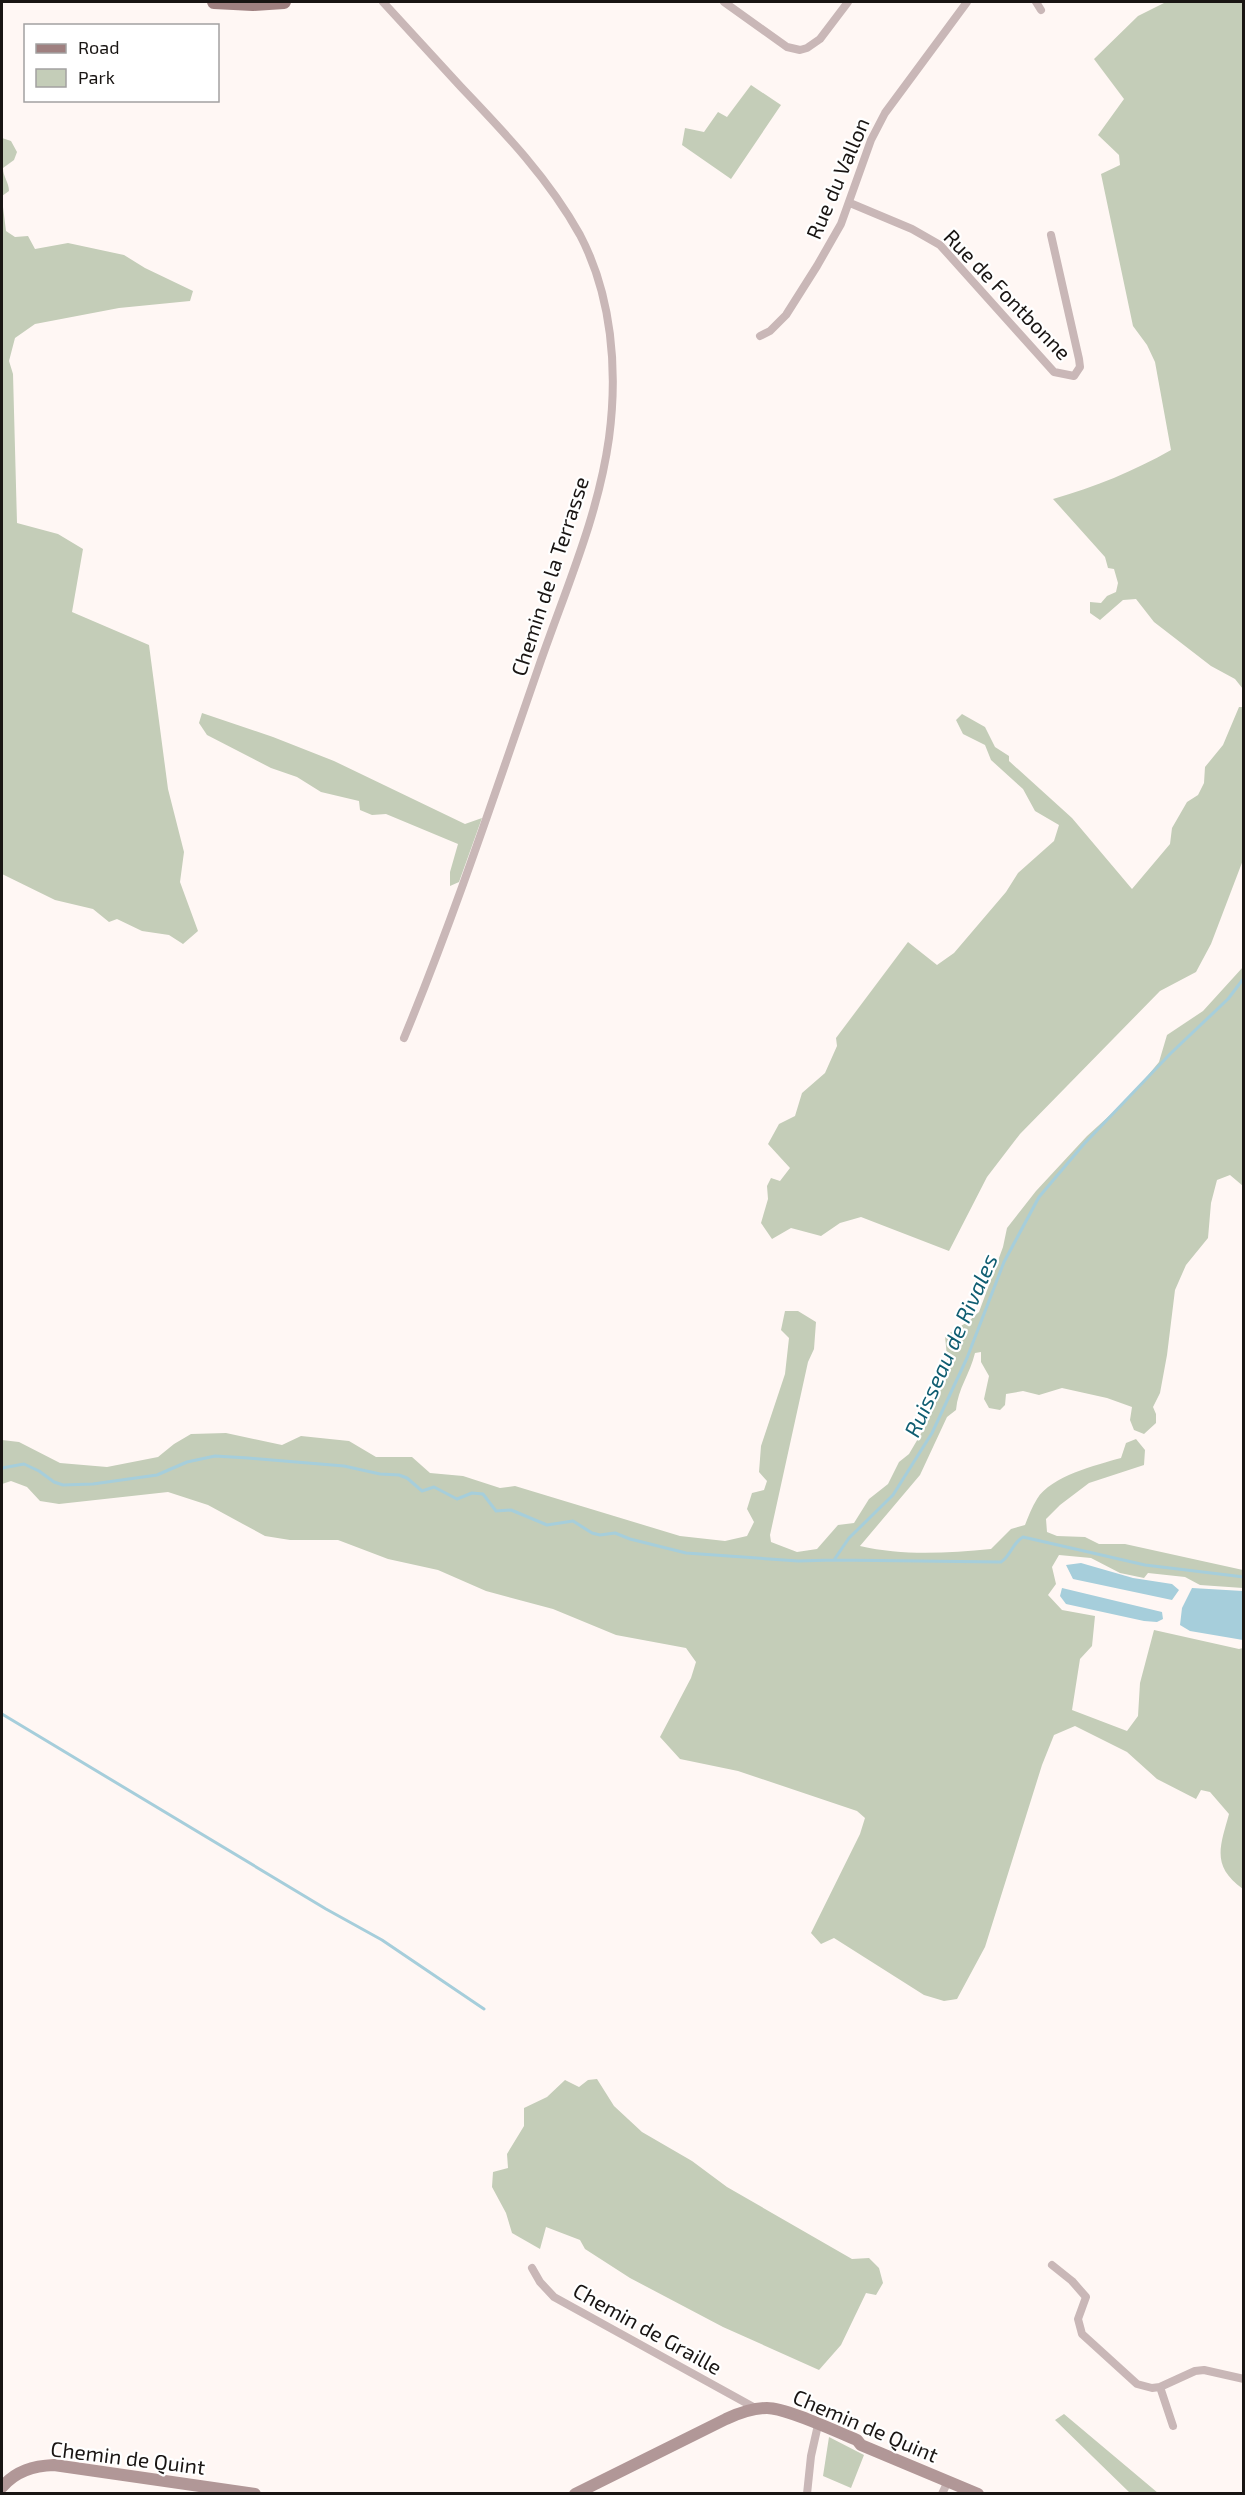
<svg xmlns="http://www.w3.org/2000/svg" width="1245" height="2495" viewBox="0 0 1245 2495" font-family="'Exo 2',sans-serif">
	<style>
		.green { fill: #c4cdb8 }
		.water { fill: #a6cedb }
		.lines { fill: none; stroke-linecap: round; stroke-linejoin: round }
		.stream { stroke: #a6cedb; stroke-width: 3 }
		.street { stroke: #c9b7b7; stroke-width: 8 }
		.secondary { stroke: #b19797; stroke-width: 12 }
		.primary { stroke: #9f8080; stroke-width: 14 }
		.labels { text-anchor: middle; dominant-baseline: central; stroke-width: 4.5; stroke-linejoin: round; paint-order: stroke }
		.street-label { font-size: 21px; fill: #191513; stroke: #fff }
		.water-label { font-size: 22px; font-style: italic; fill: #0f5d71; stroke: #fff }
	</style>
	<rect width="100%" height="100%" fill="#fff7f4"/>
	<!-- green -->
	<path class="green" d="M1166,2h77v687l-8,-10 -24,-13 -57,-44 -18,-23 -13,1 -23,20 -10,-7v-11l11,1 6,-7 9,-4 2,-9 -4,-14 -6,-1 -3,-11 -52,-58c42,-12 81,-28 118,-49l-16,-88 -8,-17 -14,-19 -32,-152 19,-9 -1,-10 -21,-20 26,-36 -30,-40 44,-43z
		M751,85l30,20 -50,74 -49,-34 3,-17 19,4 14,-20 9,5z
		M2,138l9,3 6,11 -3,8 -11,8c0,9 6,14 6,23l-7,5z
		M2,199l4,32 9,6 13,-1 7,13 33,-6 56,12 21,13 48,23 -3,10 -71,7 -84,16 -20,14 -6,23 4,13 4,149 41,11 25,15 -11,63 77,33 19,144 16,63 -4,30 18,49 -15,13 -14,-9 -27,-4 -25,-12 -8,3 -16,-13 -38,-9 -53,-26z
		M1239,707h5l-1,153 -32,84 -15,28 -36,19 -140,143 -33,43 -38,74 -88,-34 -21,6 -19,13 -30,-8 -19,11 -11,-16 7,-24 -1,-13 4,-8 9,3 10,-13 -22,-24 11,-20 16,-8 7,-23 23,-20 12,-27 -1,-8 72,-96 29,23 17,-12 52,-61 12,-19 36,-32 5,-16 -24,-14 -12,-22 -32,-29 -6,-15 -22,-11 -7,-14 6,-6 23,13 10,20 14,9v5l63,57 60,71 38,-45 2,-16 15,-26 11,-7 6,-12 1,-16 18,-22z
		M202,713l71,24 61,24 131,63 17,-6 -23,64 -9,4v-14l8,-28 -72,-30 -14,1 -12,-5 -1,-9 -38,-9 -24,-15 -26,-9 -64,-33 -8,-12z
		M1243,967v219l-13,-11 -13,5 -6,23 -3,35 -22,27 -11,25 -8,65 -7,38 -7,14 3,7v9l-12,11 -10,-4 -4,-10 2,-13 -25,-9 -45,-10 -23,7 -16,-4 -17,3 -1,11 -5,5 -11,-2 -5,-9 5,-23 -8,-14v-10l-6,1c-5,21 -17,35 -19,57l-9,7 -27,58 -60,71c43,10 87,7 131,3l20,-20 14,-4c3,-8 7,-18 12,-26 14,-23 59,-34 84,-41l5,-15 10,-4 9,11 -1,15 -55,18 -29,22 -14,14 1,13 10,4 28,1 14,7h26l118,26v18l-43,-3 -15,-8 -37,-4 -4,5 -24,-5 -29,-15 -32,-3 -7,12 4,17 -8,11 14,15 33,6 -3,30 -12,13 -8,51 55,21 11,-15 2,-33 14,-53 85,19 4,-1v241c-32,-23 -23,-42 -14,-75l-19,-22 -9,-2 -5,9 -39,-20 -30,-27 -52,-26 -21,9 -12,30 -57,182 -28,52 -13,2 -20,-6 -90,-57 -13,6 -10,-11 49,-99 5,-16 -8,-7 -119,-40 -58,-12 -20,-22 31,-59 5,-16 -10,-14 -70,-13 -63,-26 -67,-18 -48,-21 -50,-11 -50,-19h-48l-25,-4 -57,-31 -40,-13 -109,12 -19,-3 -13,-14 -16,-6 -9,3v-44l17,2 41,21 47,4 51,-10 16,-13 17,-10 35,-1 56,12 19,-9 48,5 27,16h36l18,16 33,3 37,12 15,-2 165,50 45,5 22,-5 7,-14 -7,-13 5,-16 12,-3 3,-9 -8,-9 2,-26 24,-72 4,-36 -8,-8 4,-19h13l18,11 -2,27 -6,13 -38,173 1,7 26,10 20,-3 21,-24 16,-2 15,-24 19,-15 11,-22 10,-8 17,-29 2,-20 20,-38 -3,-31 24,-15 10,-9 24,-65 4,-19 29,-37 51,-55 44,-40 28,-34 8,-27 36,-24z
		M597,2079l17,27 28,26 50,29 35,26 125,72 17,-1 10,10 4,15 -7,12 -10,-2 -25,52 -22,25 -96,-43 -93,-49 -45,-29 -5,-9 -34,-13 -6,22 -28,-16 -6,-20 -14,-26 1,-15 15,-4 -1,-14 17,-28v-18l23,-11 18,-17 14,7 9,-7z
		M1064,2414l94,79h-28l-75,-73z
		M829,2437l35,18 -13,33 -28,-12z"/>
	<!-- water -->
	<path class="water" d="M1081,1563l52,15 39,6 7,6 -7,10 -99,-21 -7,-14z
		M1062,1588l100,24 1,7 -6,3 -13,-1 -78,-17 -6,-8z
		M1192,1588l51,3v49l-53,-9 -10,-6 2,-17z"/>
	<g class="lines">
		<!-- stream -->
		<path class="stream" d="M2,1468l22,-4 15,7 15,11 9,3 30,-1 64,-9 30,-13 28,-6 33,2 96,8 36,8 19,1 8,3 15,13 12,-4 23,12 15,-6 11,1 13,17 15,-1 36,15 26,-4 19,12 8,2 15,-2 15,6 56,14 112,8 36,-1 15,-22 44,-43 39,-62 35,-75 37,-96 35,-65 44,-52 87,-91 58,-55 16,-21
			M834,1560l167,2c10,-6 11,-19 22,-25l122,28 99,12
			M2,1714l324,195 56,31 102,69"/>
		<!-- street -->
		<path class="street" d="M383,2c26,28 52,57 78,85 44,46 88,92 119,148 32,61 38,135 29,203 -11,80 -45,155 -71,231 -43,124 -84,248 -134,369
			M724,2l63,45 13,3 7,-2 13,-9 28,-37
			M1036,2l5,8
			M850,203l62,26 28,16 114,127 20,4 6,-9 -1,-8 -28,-124
			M760,336l10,-5 16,-16 31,-49 24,-42 30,-84 14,-27 82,-111
			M1052,2265l20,16 14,16 -8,22 4,15 55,50 15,4 8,-1 35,-16 9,-1 40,9
			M532,2268l8,14 14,15 203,112
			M1160,2387l13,39
			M807,2494l4,-38 7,-31
			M942,2494l6,-13"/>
		<!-- secondary -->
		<path class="secondary" d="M2,2487c14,-16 31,-21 52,-22l201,29
			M575,2494l151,-75c13,-6 27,-11 41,-11 20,0 70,24 90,32l4,5 117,49"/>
		<!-- primary -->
		<path class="primary" d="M214,2l39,2 31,-2"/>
	</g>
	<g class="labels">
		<!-- street labels -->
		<g class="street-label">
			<text transform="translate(837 178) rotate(-67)">Rue du Vallon</text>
			<text transform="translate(1008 294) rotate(46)">Rue de Fontbonne</text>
			<text transform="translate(549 576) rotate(-72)">Chemin de la Terrasse</text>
			<text transform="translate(648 2328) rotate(29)">Chemin de Graille</text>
			<text transform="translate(866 2425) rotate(23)">Chemin de Quint</text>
			<text transform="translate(128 2457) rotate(7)">Chemin de Quint</text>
		</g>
		<!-- water labels -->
		<g class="water-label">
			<text transform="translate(950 1345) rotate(-66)">Ruisseau de Rivales</text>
		</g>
	</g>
	<!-- border -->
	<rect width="1245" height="2495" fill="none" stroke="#191513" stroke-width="6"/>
	<!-- legend -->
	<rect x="24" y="24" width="195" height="78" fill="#ffffff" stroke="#a3a1a1" stroke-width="1.5"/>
	<rect x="36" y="44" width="30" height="9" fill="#9f8080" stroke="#a3a1a1" stroke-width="1.5"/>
	<text x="78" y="54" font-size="18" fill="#191513">Road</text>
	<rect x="36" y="69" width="30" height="18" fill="#c4cdb8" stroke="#a3a1a1" stroke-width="1.5"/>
	<text x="78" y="84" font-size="18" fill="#191513">Park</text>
</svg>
